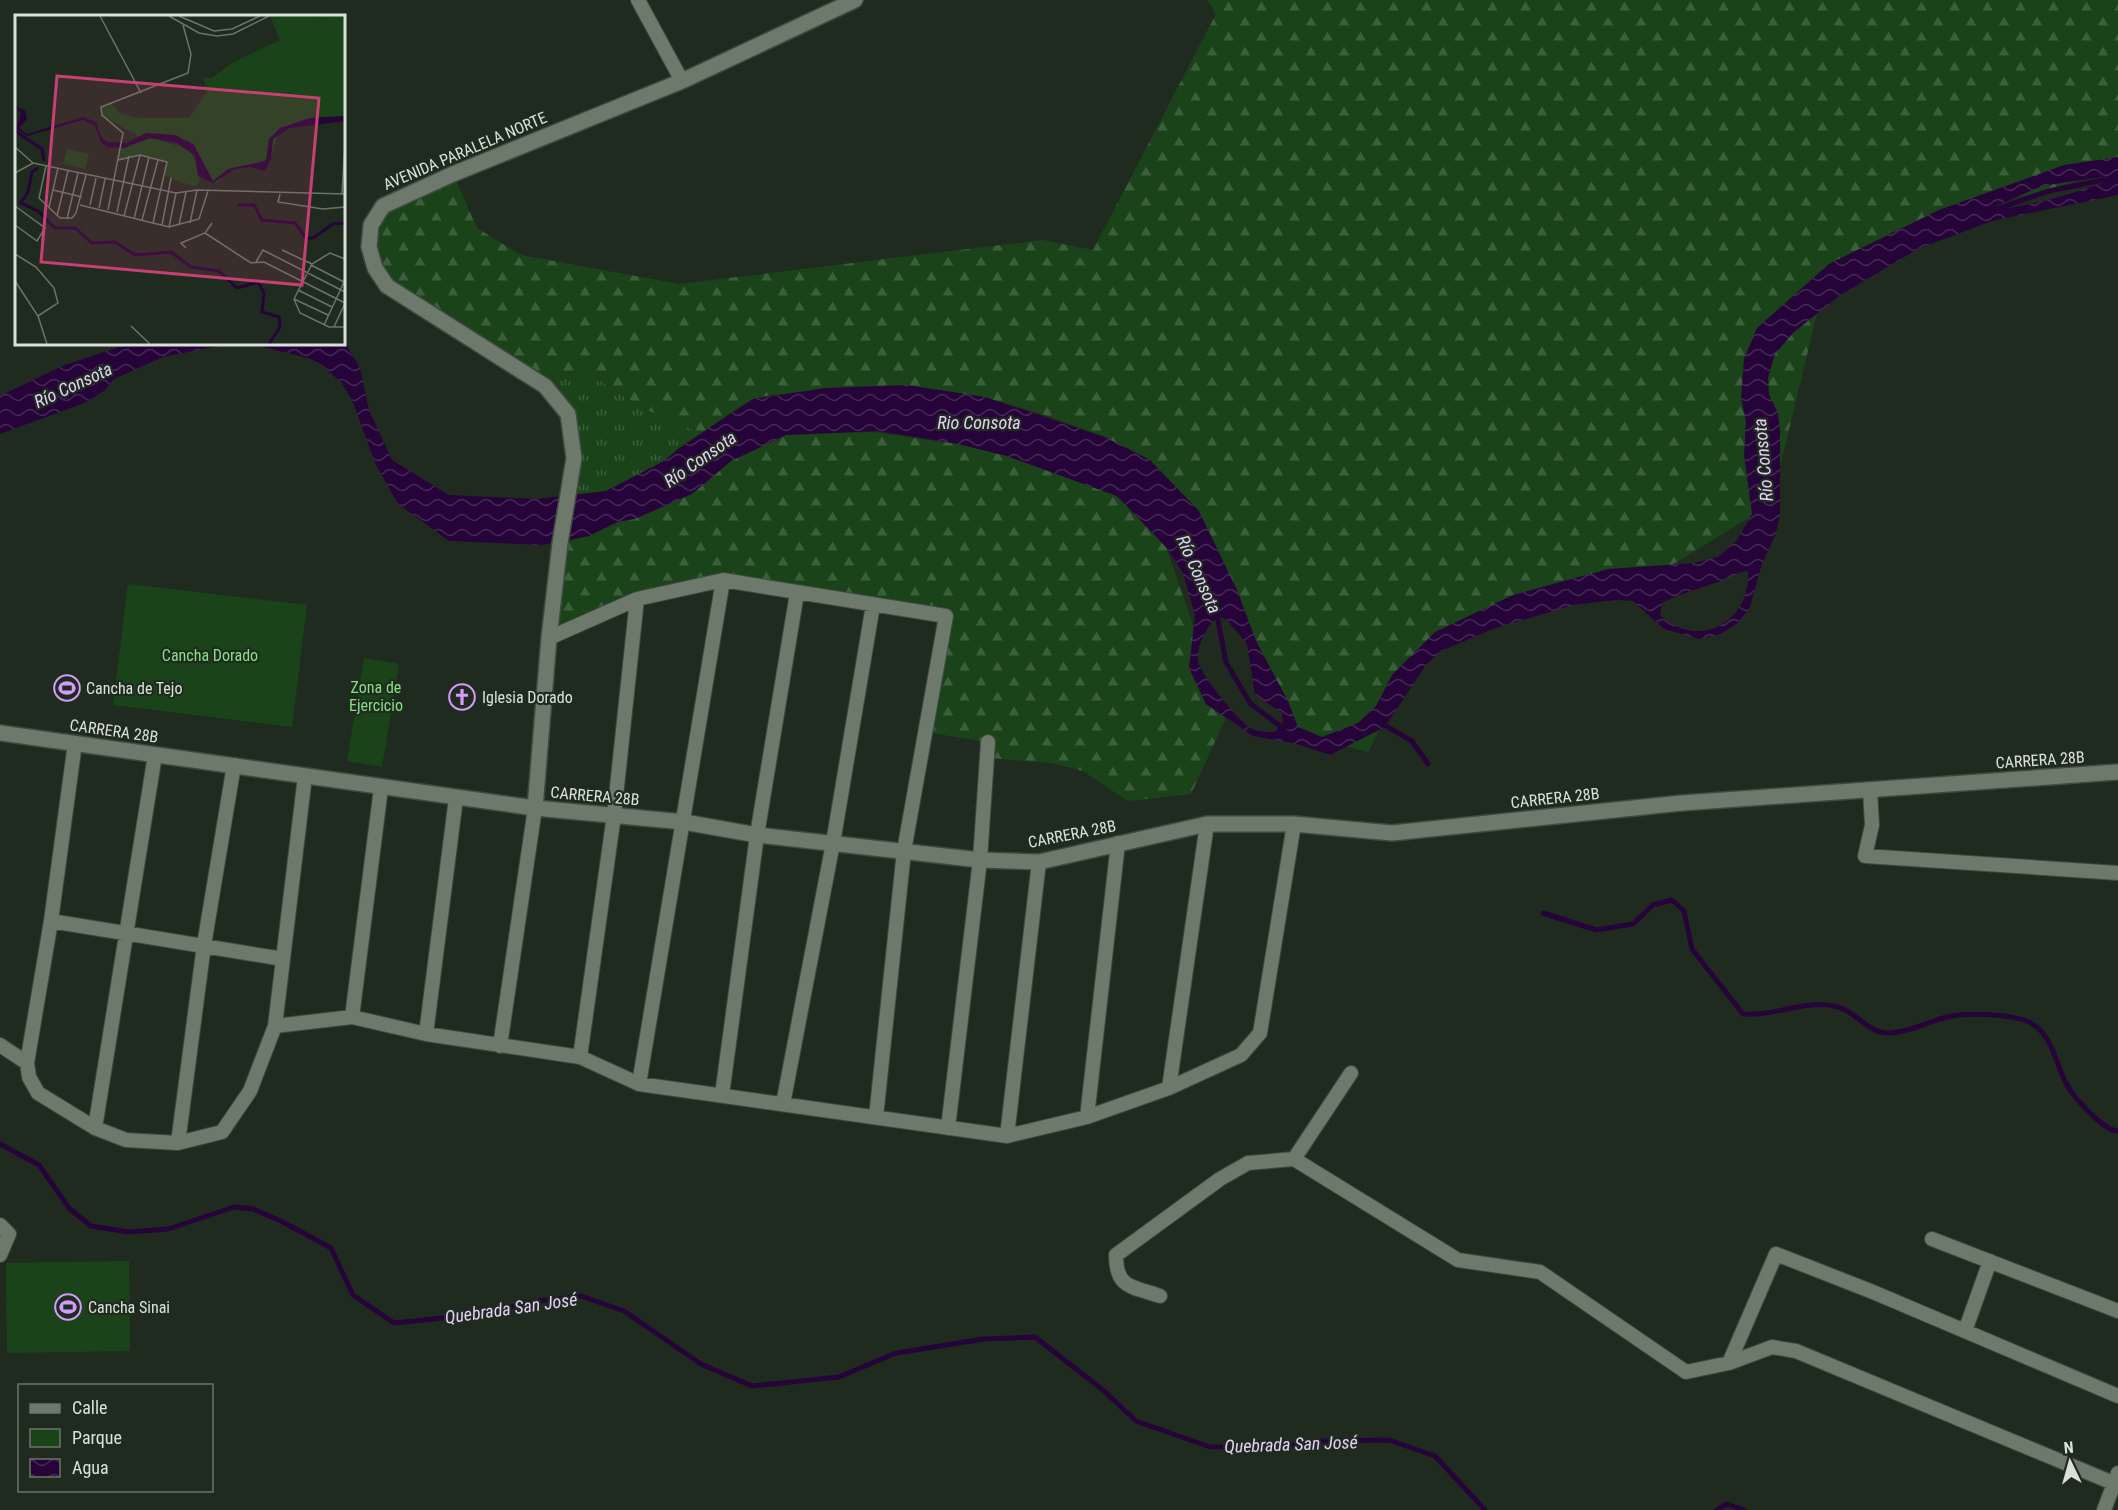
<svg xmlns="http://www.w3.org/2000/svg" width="2118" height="1510" viewBox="0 0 2118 1510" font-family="'Roboto Condensed',sans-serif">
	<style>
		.grass { fill: url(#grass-tufts) }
		.forest { fill: url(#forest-firs) }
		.green { fill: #1a431a }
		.water { fill: url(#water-waves); fill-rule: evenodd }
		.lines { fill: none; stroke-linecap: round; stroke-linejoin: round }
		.stream { stroke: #260439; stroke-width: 5 }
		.minor-casing { stroke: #3f493f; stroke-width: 16 }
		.tertiary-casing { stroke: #3f493f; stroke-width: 18 }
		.minor { stroke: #6c796b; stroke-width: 14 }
		.tertiary { stroke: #6c796b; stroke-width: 15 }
		.labels { text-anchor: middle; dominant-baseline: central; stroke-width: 4.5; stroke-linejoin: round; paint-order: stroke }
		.street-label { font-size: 16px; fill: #d9e1d9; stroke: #202b1f }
		.park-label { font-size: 16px; fill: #86df84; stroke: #202b1f }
		.poi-label { font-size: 16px; fill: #d9e1d9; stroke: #202b1f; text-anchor: start }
		.water-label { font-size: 18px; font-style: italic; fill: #e5cff8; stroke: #202b1f }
		.inset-river { fill: none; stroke: #260439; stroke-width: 3 }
		.inset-road { fill: none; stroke: #6a7469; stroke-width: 1.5 }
		.view { fill: #c74074; fill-opacity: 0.15; stroke: #c74074; stroke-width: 3 }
		.inset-edge { fill: none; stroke: #d9e1d9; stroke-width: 3 }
	</style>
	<defs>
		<pattern id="grass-tufts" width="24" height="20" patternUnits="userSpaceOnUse" patternTransform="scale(1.5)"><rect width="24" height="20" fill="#1a431a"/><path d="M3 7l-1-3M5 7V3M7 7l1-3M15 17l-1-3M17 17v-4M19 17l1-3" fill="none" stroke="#3b5e3b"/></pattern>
		<pattern id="forest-firs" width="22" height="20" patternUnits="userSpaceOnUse" patternTransform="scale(1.5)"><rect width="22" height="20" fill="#1a431a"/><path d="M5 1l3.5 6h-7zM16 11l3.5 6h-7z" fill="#3b5e3b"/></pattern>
		<pattern id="water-waves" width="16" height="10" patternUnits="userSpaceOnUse" patternTransform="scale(1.5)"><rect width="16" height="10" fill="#260439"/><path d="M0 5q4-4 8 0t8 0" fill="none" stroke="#452855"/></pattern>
	</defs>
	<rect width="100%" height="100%" fill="#202b1f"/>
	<!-- grass -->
	<path class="grass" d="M587,370c40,32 67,45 115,63l-38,28 -58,30 -38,6v-83l-35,-35z"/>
	<!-- forest -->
	<path class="forest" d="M1207,0h911v170l-220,60 -69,34 -58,240 -141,87 -206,52 -56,109 -71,-19 -147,-273c-111,-57 -224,-87 -349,-68 -15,2 -35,2 -49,8 -17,8 -34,22 -50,33 -48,-18 -75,-31 -115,-63l-54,9 -146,-93 -16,-28 12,-52 70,-32 24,54 44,27 158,29 363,-44 51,10 123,-236z
		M873,432l85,12 48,12 111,40 49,51 28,81 -5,40 17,36 20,14 -35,76 -63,7 -45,-30 -31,-8 -64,-5 -1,-16 -62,-10 21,-116 -223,-36 -86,19 -88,39 11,-95 29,-7 29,-14 74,-28 39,-33 55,-26z"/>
	<!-- green -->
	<path class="green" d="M128,584l179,21 -15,122 -179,-22z
		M364,658l35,6 -17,103 -35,-6z
		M129,1261l1,90 -123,2 -1,-90z"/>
	<!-- water -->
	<path class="water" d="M2118,157v38l-126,26 -74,28 -76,45 -48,38 -19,22 -7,24 1,17 9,18 2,18v85l-4,18 -14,30 -12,43 -12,16 -17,11 -21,5 -36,-10 -31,-28 -17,-1 -43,5 -80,24 -52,22 -15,14 -41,62 -55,28 -33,-11 -44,-8 -47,-32 -17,-36 6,-52 -12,-43 -17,-26 -49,-51 -110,-40 -49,-12 -80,-13 -92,4 -55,26 -39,33 -57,25 -18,3 -28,14 -47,9 -93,-4 -51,-37 -22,-39 -24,-65 -11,-18 -22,-19 -11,-5 -58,-14 95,-2 15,26 9,42 23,50 57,35 88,4 69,-8 58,-30 15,-13 74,-49 72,-11 82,-3 78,12 120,40 45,23 49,51 38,79 20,53 31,58 10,26 24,10 36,-14 18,-17 16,-31 43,-43 78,-37 95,-26 86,-6 24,-6 19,-17 15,-26 -8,-59 2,-34 -5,-23 3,-39 13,-31 72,-64 110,-54 125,-45zM2108,176l-2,6c-35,12 -76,25 -112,27l2,-3 46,-20zM1748,571c3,51 -49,80 -88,44l2,-12c20,-10 38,-15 59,-22 10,-4 16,-9 27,-10zM1219,616l8,4 20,24 8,51 27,18 1,9 -8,10c-7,0 -16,0 -23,-3 -12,-6 -52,-55 -54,-68 -2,-14 10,-38 21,-45z
		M128,344h101l-66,13 -49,22 -9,11 -18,12 -87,32v-38l62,-30z"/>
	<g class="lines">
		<!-- stream -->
		<path class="stream" d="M1987,212l62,-21 69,-14
			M1216,610l10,52 24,41 34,26
			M1379,722l33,19 16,23
			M1543,913l53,17 37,-6 20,-19 19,-5 12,11 8,38 51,65c31,3 65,-16 95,-7 20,6 30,27 52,26 18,0 40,-12 57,-16 20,-5 63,-3 82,5 23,11 26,40 37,61 7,14 18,24 29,35 6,5 15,13 23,13
			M0,1144l39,21 30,43 22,18 37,6 40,-3 66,-22 19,2 28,12 50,27 22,47 41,28 78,-8 67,-14 42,-5 43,15 77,53 51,22 87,-9 57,-24 88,-14 51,-2 68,53 33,31 74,26h67l45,-6 67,-1 46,16 50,54
			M1717,1510l10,-6 17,6"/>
		<!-- minor casing -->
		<g class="minor-casing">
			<path id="minor" d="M638,0l44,81
				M549,638l88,-39 86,-19 223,36 -42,235 -28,266
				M75,743l-24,178 -24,142 2,14 9,16 57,35 31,12 52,3 44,-11 28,-41 25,-65 30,-250
				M1870,790l2,35 -7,31 253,17
				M51,921l232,38
				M352,1017l29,-229
				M275,1026l77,-9 74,17 154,23 59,27 368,52 80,-19 82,-29 72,-33 19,-22 34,-209
				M426,1034l30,-236
				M0,1045l27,18
				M500,1046l35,-238
				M580,1057l34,-242 23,-216
				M639,1084l84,-504
				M1169,1088l38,-264
				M722,1095l35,-260 40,-242
				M783,1104l50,-261 40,-238
				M1087,1117l31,-274
				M95,1128l60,-373
				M948,1128l32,-268 8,-118
				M1007,1136l32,-274
				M178,1143l26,-198 30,-180
				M1294,1159l57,-86
				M0,1225l9,9 -9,21
				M1932,1239l186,72
				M1160,1296c-28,-10 -44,-7 -44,-41l104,-76 28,-16 46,-4 164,101 82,12 146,100 43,-9 43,-16 24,4 322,134
				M1965,1331l25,-70
				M1729,1363l47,-109 97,38 245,104
				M2104,1510l14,-37"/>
		</g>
		<!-- tertiary casing -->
		<g class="tertiary-casing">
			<path id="tertiary" d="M0,733l535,75 149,14 73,13 223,25 59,2 168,-38h87l98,9 290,-30 436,-31
				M535,808l14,-170 11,-95 14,-85 -6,-44 -23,-28 -158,-100 -12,-18 -6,-21 2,-22 12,-19 70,-32 229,-93 173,-81"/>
		</g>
		<!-- minor -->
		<use href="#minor" class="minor"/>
		<!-- tertiary -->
		<use href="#tertiary" class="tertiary"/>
	</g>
	<!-- icons -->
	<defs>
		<g id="stadium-ring" transform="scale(1.35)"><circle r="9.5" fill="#202b1f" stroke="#d39cfc" stroke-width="1.5"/><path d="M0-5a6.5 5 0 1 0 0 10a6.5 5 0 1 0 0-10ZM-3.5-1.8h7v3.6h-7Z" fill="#d39cfc"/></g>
		<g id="church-ring" transform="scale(1.35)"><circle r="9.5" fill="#202b1f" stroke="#d39cfc" stroke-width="1.5"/><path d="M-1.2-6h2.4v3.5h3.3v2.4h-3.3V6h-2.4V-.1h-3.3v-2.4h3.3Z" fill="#d39cfc"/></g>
	</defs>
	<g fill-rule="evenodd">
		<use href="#stadium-ring" x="67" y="688"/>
		<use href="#church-ring" x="462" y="697"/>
		<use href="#stadium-ring" x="68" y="1307"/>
	</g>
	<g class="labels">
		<!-- street labels -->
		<g class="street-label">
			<text transform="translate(465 151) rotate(-23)">AVENIDA PARALELA NORTE</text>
			<text transform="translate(114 731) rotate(8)">CARRERA 28B</text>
			<text transform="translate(2040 760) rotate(-4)">CARRERA 28B</text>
			<text transform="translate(595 796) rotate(5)">CARRERA 28B</text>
			<text transform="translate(1555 798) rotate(-6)">CARRERA 28B</text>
			<text transform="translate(1072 834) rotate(-11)">CARRERA 28B</text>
		</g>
		<!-- park labels -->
		<g class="park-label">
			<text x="210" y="655">Cancha Dorado</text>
			<text x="376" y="687">Zona de<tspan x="376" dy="18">Ejercicio</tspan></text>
		</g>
		<!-- poi labels -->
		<g class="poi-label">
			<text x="86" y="688">Cancha de Tejo</text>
			<text x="482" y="697">Iglesia Dorado</text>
			<text x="88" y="1307">Cancha Sinai</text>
		</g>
		<!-- water labels -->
		<g class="water-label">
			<text transform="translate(73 385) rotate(-25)">Río Consota</text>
			<text x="979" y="422">Rio Consota</text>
			<text transform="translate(700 459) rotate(-35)">Río Consota</text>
			<text transform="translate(1763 460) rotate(-95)">Río Consota</text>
			<text transform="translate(1199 574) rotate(66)">Río Consota</text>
			<text transform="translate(511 1308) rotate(-8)">Quebrada San José</text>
			<text transform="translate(1291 1444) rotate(-2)">Quebrada San José</text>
		</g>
	</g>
	<!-- overview -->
	<g transform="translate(15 15)">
		<rect width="330" height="330" fill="#202b1f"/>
		<path d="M255,1h60l-50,24z" fill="#1a431a"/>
		<path d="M315,1h15v101l-65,11 -9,29 -19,9 -26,4 -8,13 -9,-3 -15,-35 -5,-4 -43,-8 -7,4 -37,-22 -1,-8 10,-5 8,11 19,5h51l18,-27 -4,-13h9l20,-15zM135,123l40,11 11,28 -5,10 -32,-11 3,-14 -27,-7 -22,5 2,-11z" fill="#1a431a"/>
		<path d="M52,134l22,5 -4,15 -22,-5z" fill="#1a431a"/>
		<path d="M0,92l10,3 2,9 -8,9 8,6 56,-17 13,5 5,15 6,5 20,1 19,-10 29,2 19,10 19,36 15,-12 38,-8 3,-22 11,-11 30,-10 33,-2 2,5 -55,7 -17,11 -2,20 -6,12 -15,-4 -15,2 -22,14 -15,-7 -3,-20 -18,-13 -27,-5 -26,10 -17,-1 -6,-5 -6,-16 -12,-6 -56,16 -11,-7 5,-16z" fill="#260439"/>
		<path class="inset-river" d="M0,116l27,18 2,12M23,153l-6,4 -4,20 -7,11 17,8 17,17h20l17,15 23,-1 20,13 36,-3 20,15 28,4 18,17 21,-6 6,11 -2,19 17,5 1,10 -11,17M223,190h16l8,15 33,3 11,15h7l20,-14 12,-1"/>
		<path class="inset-road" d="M85,1l41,77M154,1l30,17 18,3 16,-2 36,-18M164,1l35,15 18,-2 28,-13M0,132l18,16M103,145l22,-5 27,7 -14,61M31,151l-7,32 21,20h12l4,-5 10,-38M0,158l18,-10 143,30 21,-3 148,4M38,175l29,7M265,179l-2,8 45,7 22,-2M327,179l3,-51M65,190l89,22 30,-8 9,-28M75,190l6,-27M0,191l30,22 -8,13 -22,-16M34,192l9,-39M84,193l6,-29M93,195l15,-77 -21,-18 -1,-8 87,-34 3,-19 -8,-29M102,197l12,-56M42,201l11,-45M109,201l16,-61M52,204l11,-46M119,204l15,-62M127,205l16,-60M175,208l7,-33M147,210l9,-47M164,210l7,-33M154,212l7,-34M190,218l46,30 13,-1 81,41M171,233l-5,-5 24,-10 7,-10M267,235l30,14M0,239l21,13 18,21 4,15 -20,13M330,244l-15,-6 -18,11 -18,35 6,14 29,14h16M241,247l7,-12 82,42M296,250l33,17M0,266l23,35 9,28M283,275l34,17M279,284l34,16M309,310l21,-45M116,311l19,18M319,312l11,-24"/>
		<path class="view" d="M42,61l262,22 -17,187 -261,-23z"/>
		<rect width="330" height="330" class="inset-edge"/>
	</g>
	<!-- legend -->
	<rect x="18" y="1384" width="195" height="108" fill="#202b1f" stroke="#6a7469" stroke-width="1.5"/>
	<rect x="30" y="1404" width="30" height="9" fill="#6c796b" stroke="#6a7469" stroke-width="1.5"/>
	<text x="72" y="1414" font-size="18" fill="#d9e1d9">Calle</text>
	<rect x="30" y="1429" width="30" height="18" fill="#1a431a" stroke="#6a7469" stroke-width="1.5"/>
	<text x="72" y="1444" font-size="18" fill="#d9e1d9">Parque</text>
	<rect x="30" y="1459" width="30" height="18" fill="url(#water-waves)" stroke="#6a7469" stroke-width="1.5"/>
	<text x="72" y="1474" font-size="18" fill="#d9e1d9">Agua</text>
	<!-- north arrow -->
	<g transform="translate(2070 1462) rotate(355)" stroke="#202b1f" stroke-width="4.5" paint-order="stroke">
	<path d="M0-4.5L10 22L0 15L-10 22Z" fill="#d9e1d9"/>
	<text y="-9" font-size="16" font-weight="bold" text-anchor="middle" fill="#d9e1d9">N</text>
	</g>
</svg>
